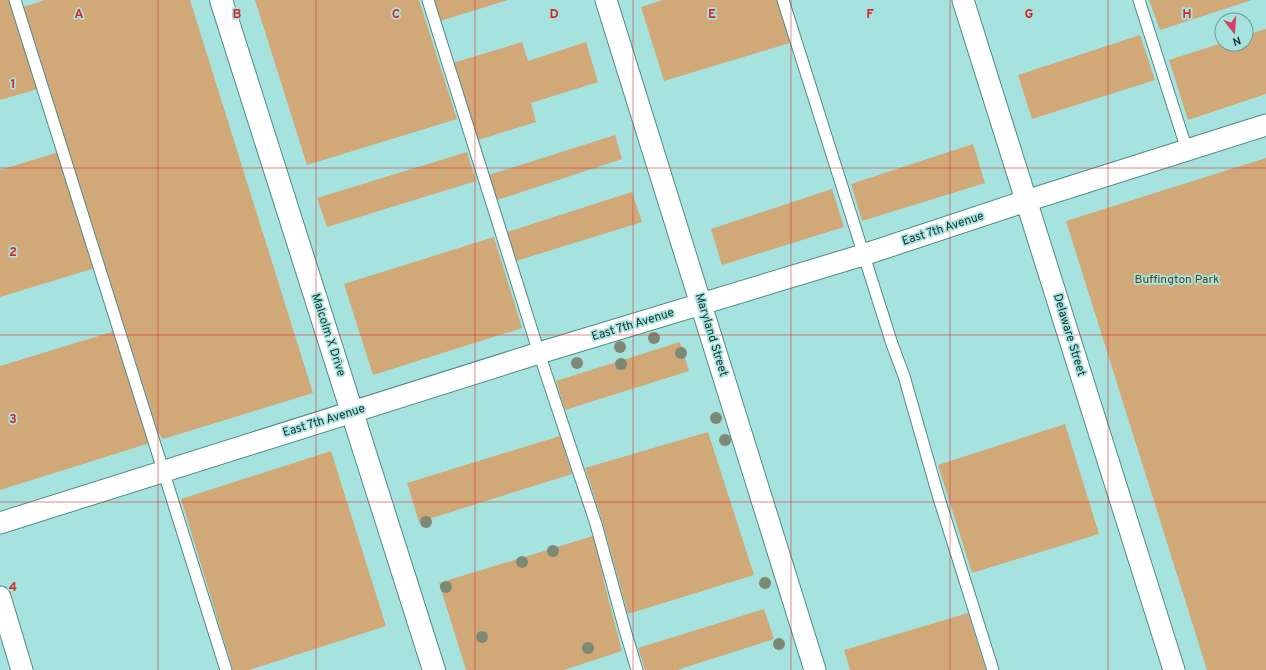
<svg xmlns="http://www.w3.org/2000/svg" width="1266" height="670" viewBox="0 0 1266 670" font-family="Overpass,sans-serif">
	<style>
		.green { fill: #d1a878 }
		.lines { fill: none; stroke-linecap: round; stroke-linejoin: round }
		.service-casing { stroke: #4f8b87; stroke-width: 13 }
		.minor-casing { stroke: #4f8b87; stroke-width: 23 }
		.tertiary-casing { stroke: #4f8b87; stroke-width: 24 }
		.service { stroke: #fff; stroke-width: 11 }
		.minor { stroke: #fff; stroke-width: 21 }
		.tertiary { stroke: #fff; stroke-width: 22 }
		.tree { fill: #7d8974 }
		.grid { fill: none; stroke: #d62828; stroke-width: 1; stroke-opacity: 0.55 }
		.labels { text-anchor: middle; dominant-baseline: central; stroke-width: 3.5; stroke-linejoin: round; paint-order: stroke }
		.street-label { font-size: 12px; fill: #183130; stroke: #a6e3df }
		.park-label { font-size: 12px; fill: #5b401d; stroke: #a6e3df }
		.grid-label { font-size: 13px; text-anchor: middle; font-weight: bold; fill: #d62828; stroke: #a6e3df; stroke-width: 3.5; stroke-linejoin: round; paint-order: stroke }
	</style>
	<rect width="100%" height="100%" fill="#a6e3df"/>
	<!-- green -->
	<path class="green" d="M0,0h9l29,89 -38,11z
		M45,0h145l123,393 -150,46 -5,-7 -135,-425z
		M255,0h164l38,119 -150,46z
		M433,0h75l-68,21z
		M663,0h114l13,43 -126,38 -23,-74z
		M1149,0h103l-92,30z
		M1266,29v65l-78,26 -19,-60 53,-17v1h24v-9z
		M1140,35l15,45 -123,39 -14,-44z
		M522,42l6,19 58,-19 12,40 -67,21 5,19 -58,18 -25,-77z
		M615,135l7,24 -125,41 -8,-25z
		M973,144l12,39 -123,38 -11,-37z
		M59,152l36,116 -95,29v-127z
		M467,152l9,29 -149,46 -10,-29z
		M1266,158v512h-59l-141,-449z
		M832,189l12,38 -122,38 -11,-36z
		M632,192l10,30 -126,39 -9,-29z
		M494,237l28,91 -149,47 -29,-91z
		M115,331l35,112 -150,47v-124z
		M680,342l9,29 -124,39 -9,-29z
		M1065,424l34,110 -127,39 -34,-108z
		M708,432l46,143 -126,39 -27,-97 -16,-49z
		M560,436l12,38 -153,48 -12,-39z
		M331,451l55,175 -137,44h-16l-52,-171z
		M593,536l7,22 4,24 18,69 -58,19h-98l-27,-87z
		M764,609l10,30 -97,31h-32l-7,-22z
		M968,613l18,57h-136l-6,-20z"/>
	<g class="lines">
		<!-- service casing -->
		<g class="service-casing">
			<path id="service" d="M15,0l211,670
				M428,0l111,353 57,171 29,106 12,40
				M783,0l109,344 12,32 34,119 55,175
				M1139,0l48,150"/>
		</g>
		<!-- minor casing -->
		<g class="minor-casing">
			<path id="minor" d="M606,0l209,670
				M963,0l211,670
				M0,523l539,-170 324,-98 163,-54 240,-76
				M0,597l22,73"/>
		</g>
		<!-- tertiary casing -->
		<g class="tertiary-casing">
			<path id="tertiary" d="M221,0l213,670"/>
		</g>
		<!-- service -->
		<use href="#service" class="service"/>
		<!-- minor -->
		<use href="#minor" class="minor"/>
		<!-- tertiary -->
		<use href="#tertiary" class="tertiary"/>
	</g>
	<!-- trees -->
	<g class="tree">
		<circle cx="654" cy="338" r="6"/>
		<circle cx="620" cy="347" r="6"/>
		<circle cx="681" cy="353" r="6"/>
		<circle cx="577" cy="363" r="6"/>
		<circle cx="621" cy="364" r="6"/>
		<circle cx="716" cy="418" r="6"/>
		<circle cx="725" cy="440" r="6"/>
		<circle cx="426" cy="522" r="6"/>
		<circle cx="553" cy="551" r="6"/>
		<circle cx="522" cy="562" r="6"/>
		<circle cx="765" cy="583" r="6"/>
		<circle cx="446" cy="587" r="6"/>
		<circle cx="482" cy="637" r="6"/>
		<circle cx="779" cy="644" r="6"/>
		<circle cx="588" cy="648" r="6"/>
	</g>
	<!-- grid -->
	<path class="grid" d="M158,0v670M316,0v670M475,0v670M633,0v670M791,0v670M950,0v670M1108,0v670M0,168h1266M0,335h1266M0,502h1266"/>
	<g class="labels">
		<!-- street labels -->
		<g class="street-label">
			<text transform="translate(943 229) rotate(-18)">East 7th Avenue</text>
			<text transform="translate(633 325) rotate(-17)">East 7th Avenue</text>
			<text transform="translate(328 335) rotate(72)">Malcolm X Drive</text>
			<text transform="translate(711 335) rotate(73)">Maryland Street</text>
			<text transform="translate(1069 335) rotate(73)">Delaware Street</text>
			<text transform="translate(324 421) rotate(-17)">East 7th Avenue</text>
		</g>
		<!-- park labels -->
		<g class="park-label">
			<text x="1177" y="280">Buffington Park</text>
		</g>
	</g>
	<g class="grid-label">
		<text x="79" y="18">A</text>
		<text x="237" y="18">B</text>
		<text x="396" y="18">C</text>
		<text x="554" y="18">D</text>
		<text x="712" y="18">E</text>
		<text x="870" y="18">F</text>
		<text x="1029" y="18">G</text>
		<text x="1187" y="18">H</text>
		<text x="13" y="88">1</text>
		<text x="13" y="256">2</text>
		<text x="13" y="423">3</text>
		<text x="13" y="591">4</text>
	</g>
	<!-- north arrow -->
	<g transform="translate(1234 32) rotate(163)"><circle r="19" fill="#a6e3df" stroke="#6d9c99"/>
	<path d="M0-3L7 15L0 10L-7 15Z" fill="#d04162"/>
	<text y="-6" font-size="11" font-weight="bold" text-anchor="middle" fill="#183130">N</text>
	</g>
</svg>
